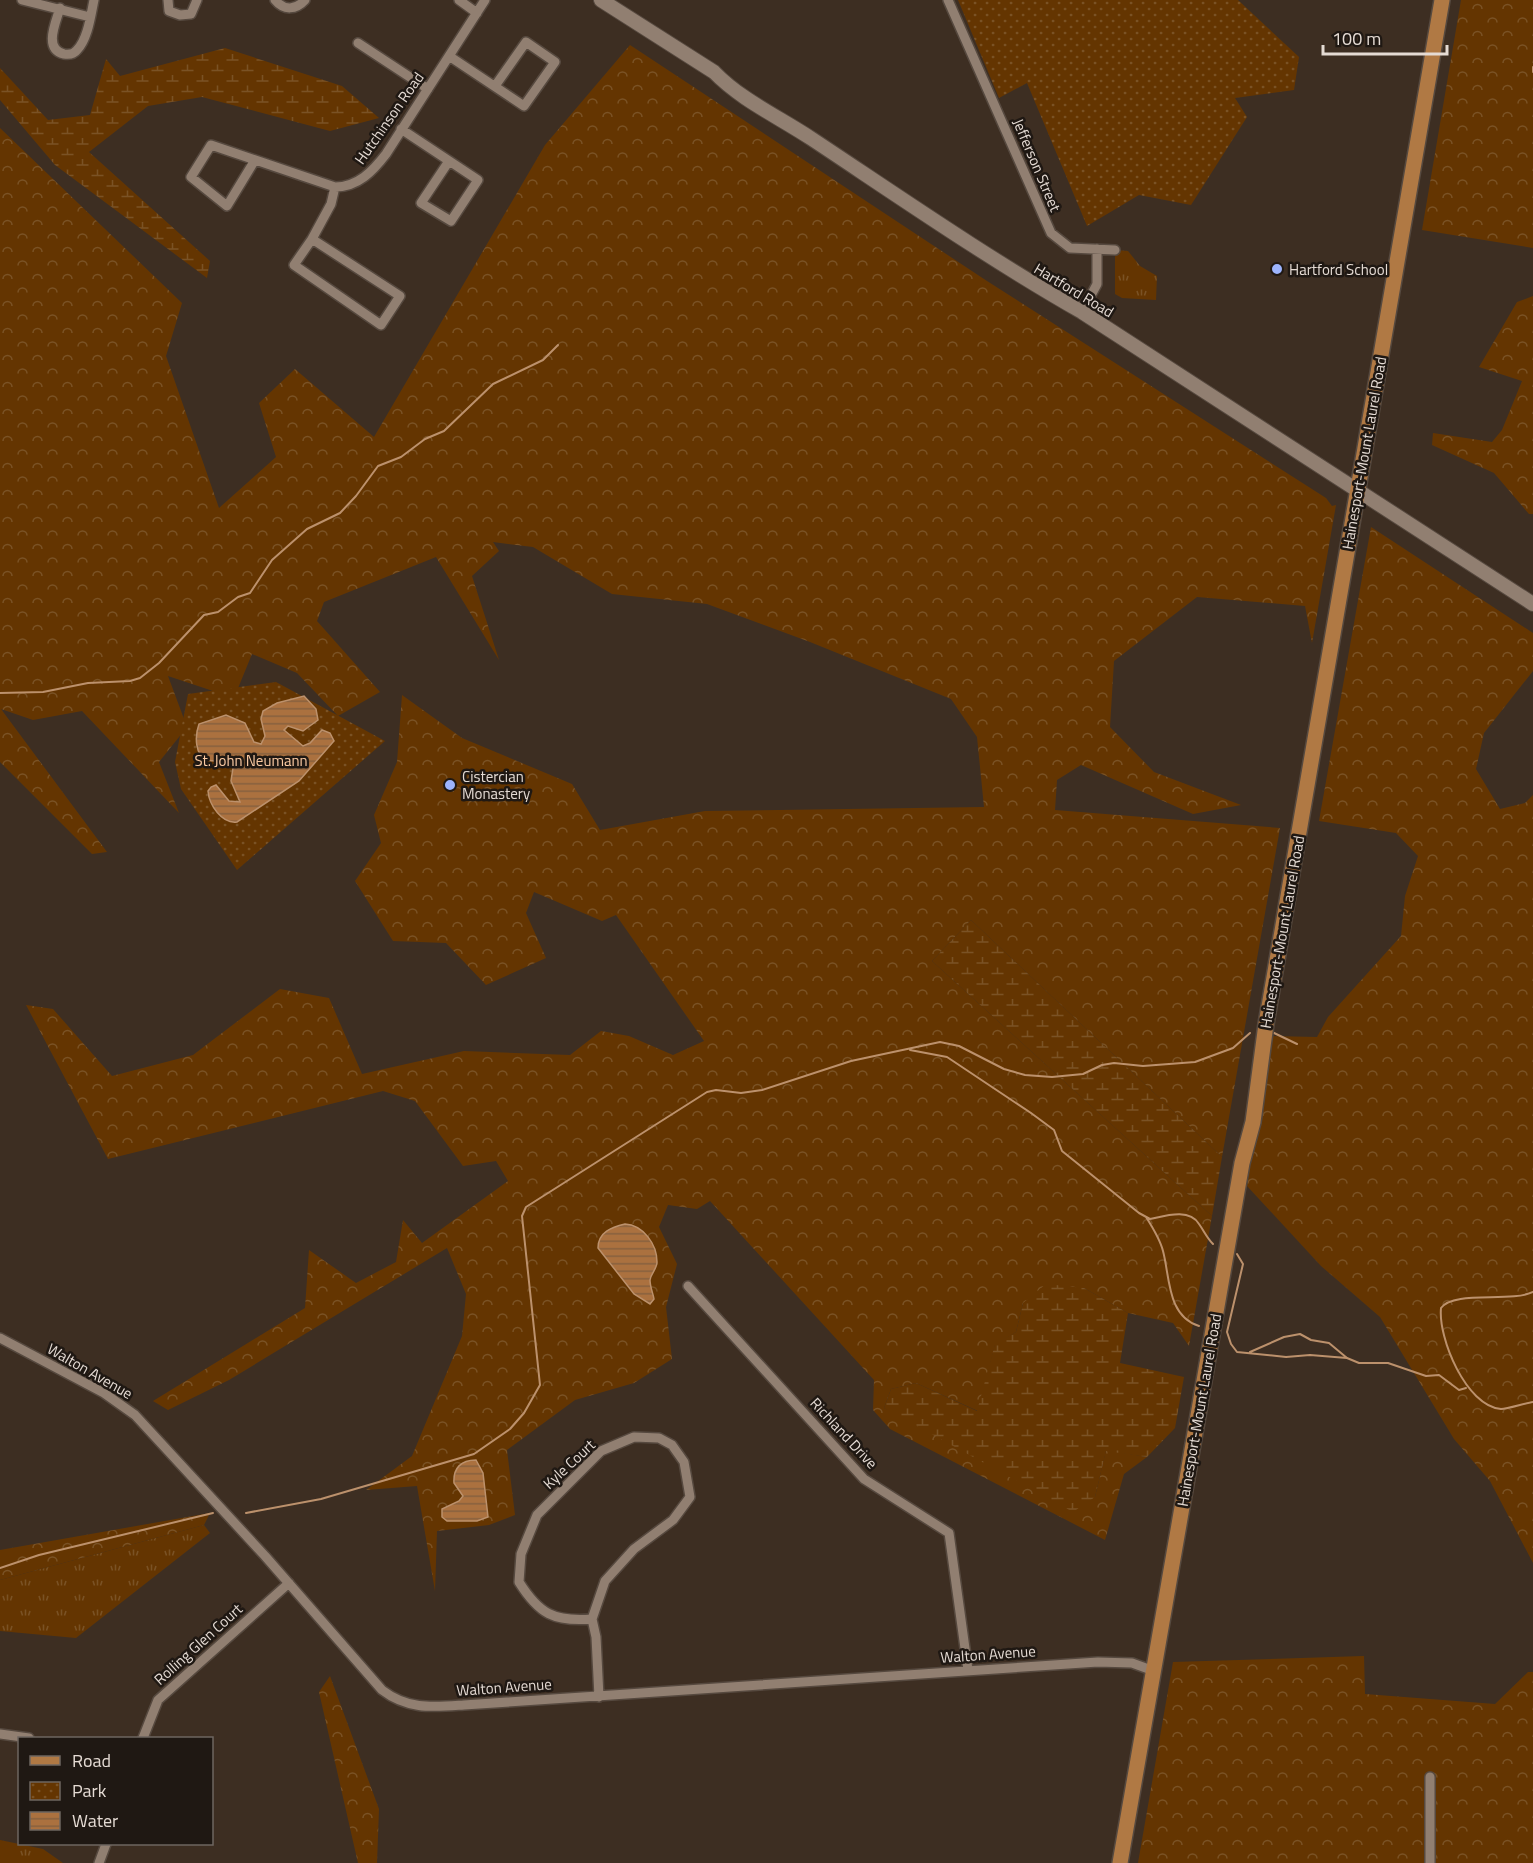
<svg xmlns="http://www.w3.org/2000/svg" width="1533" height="1863" viewBox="0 0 1533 1863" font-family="'Titillium Web',sans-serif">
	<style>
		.grass { fill: url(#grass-tufts) }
		.forest { fill: url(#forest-crowns) }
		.wetland { fill: url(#wetland-marsh) }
		.park { fill: url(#park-dots) }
		.water { fill: url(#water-rules); stroke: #bc916c; stroke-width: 1.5 }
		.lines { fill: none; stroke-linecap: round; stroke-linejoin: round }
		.stream { stroke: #bc916c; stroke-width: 2 }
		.street-casing { stroke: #56493f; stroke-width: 12 }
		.secondary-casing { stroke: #56493f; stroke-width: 16 }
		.primary-casing { stroke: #56493f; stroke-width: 18 }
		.street { stroke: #917f71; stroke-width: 9 }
		.secondary { stroke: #917f71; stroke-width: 14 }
		.primary { stroke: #b07944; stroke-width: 15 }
		.poi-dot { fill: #9db4fd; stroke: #1f1813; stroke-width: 2 }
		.labels { text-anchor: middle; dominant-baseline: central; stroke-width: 5; stroke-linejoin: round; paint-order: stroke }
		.street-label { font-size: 15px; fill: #e5dbd4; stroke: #1f1813 }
		.poi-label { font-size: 15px; fill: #e5dbd4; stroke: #1f1813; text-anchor: start }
		.park-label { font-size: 15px; fill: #fccba3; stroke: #1f1813 }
	</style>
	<defs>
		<pattern id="grass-tufts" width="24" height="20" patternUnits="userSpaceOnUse" patternTransform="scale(1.5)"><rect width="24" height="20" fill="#643501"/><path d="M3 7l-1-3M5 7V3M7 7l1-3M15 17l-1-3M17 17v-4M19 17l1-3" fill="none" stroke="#7a5225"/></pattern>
		<pattern id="forest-crowns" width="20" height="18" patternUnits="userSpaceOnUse" patternTransform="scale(1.5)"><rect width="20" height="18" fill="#643501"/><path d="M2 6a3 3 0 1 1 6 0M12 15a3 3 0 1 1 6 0" fill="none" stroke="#7a5225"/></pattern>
		<pattern id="wetland-marsh" width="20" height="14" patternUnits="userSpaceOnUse" patternTransform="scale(1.5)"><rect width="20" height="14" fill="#643501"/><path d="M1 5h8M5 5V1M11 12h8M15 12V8" fill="none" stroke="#7a5225"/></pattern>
		<pattern id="park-dots" width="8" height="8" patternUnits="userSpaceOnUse" patternTransform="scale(1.5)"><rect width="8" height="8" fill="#643501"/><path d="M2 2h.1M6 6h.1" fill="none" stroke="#7a5225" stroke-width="1.8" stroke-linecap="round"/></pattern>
		<pattern id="water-rules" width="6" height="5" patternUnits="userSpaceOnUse" patternTransform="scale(1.5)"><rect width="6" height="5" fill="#ab713f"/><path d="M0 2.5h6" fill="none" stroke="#87613f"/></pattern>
	</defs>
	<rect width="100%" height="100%" fill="#3d2e22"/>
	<!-- grass -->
	<path class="grass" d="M1115,250l13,1 12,15 17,10 -1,24 -34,-2 -7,-4z
		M204,1525l6,8 -134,105 -76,-7v-51z
		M0,1840l43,9 20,14h-63z"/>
	<!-- forest -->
	<path class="forest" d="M1461,0h72v248l-111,-18z
		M630,45l357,236 339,217 6,8 4,-1 -24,138 -7,-37 -108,-9 -83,64 -4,66 44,45 87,33 -48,9 -112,-49 -24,15 -2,30 225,18 -58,329 -251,-237 -39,41 280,255 -23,130 -16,-23 -45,-10 -44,-25 -61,15 -7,29 -21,13 -17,66 -62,-28 -25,6 -7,19 211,89 11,-47 41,7 -23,17 -19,66 -215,-111 -17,-19 1,-30 -164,-179 -13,8 -29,-4 -9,22 18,37 -11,43 6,52 -38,24 -59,17 -68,50 8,65 -26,10 -52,6 -2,60 -18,-105 -51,4 46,-34 50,-120 4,-42 -19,-46 -218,132 -61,30 -15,-9 152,-93 4,-58 47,33 40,-21 7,-42 19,23 86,-62 -12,-20 -33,5 -48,-65 -32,-10 -275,68 -82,-154 27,4 59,67 81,-21 87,-66 49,9 33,76 102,-23 106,4 31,-24 28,5 44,19 31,-14 -88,-126 -14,6 -68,-29 -8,21 20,45 -60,27 -40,-42 -53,-2 -38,-60 26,-38 -7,-28 23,-53 5,-67 60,43 110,46 28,46 105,-19 279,-4 -7,-70 -26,-38 -141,-57 -103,-38 -95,-10 -79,-47 -40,-5 6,9 -27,25 27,84 -63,-103 -112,45 -7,19 63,71 -42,24 -41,-43 -45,-19 -18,44 -66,-22 19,51 -28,35 20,51 -97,-102 -49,9 -32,-11 106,143 -15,2 -92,-92v-634l182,175 -16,53 53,152 57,-51 -17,-54 36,-34 79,68 171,-292z
		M1533,296v218h-4l-35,-41 -62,-28 1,-12 59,9 10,-12 20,-49 -43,-14 38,-65z
		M1371,527l162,106v38l-49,62 -8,36 24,40 25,-6 8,-8v768l-43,-82 -36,-42 -74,-122 -59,-51 -74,-80 20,-150 50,1 11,-20 73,-81 4,-40 13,-40 -22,-23 -77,-12z
		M210,1513l-6,12 -204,55v-30z
		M1364,1656l1,38 130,10 33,-32h5v191h-395l35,-201z
		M330,1676l49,133 -2,54h-19l-39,-171z"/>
	<!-- wetland -->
	<path class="wetland" d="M225,48l117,38 37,32 -49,13 -128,-34 -54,9 -59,46 121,109 -3,17 -152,-113 -55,-65v-32l48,52 42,-5 16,-56 14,17z
		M971,920l251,237 -10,59 -280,-255z
		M1046,1284l38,4 44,25 -8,50 64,14 -9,51 -28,29 -41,-6 -11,46 -22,15 -189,-104 7,-19 25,-6 61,28 18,-67 21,-12 7,-29z"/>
	<!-- park -->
	<path class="park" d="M958,0h280l61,57 -5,33 -59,8 12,19 -56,88 -52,-10 -52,31 -60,-143 -28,15z
		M276,682l109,59 -148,129 -56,-81 -6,-27 13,-68z"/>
	<!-- water -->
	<path class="water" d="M304,696l12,13 2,11 -15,11 -15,-5 -4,4 19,16 7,-3 12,-13 8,3 4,8 -35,40 -62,41c-15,2 -28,-17 -29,-31l3,-4 5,-2 13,16 11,1 -9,-21 2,-13 -5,-6c-7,-2 -14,0 -20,-2 -14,-4 -13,-25 -9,-36l27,-9 19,8 9,19 7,2 4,-8 -4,-17 2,-8 14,-8z
		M625,1224c18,1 32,20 32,38 0,7 -6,11 -7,18 0,7 3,13 4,19l-4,5 -16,-10 -36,-46c0,-16 14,-21 27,-24z
		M476,1460l7,13 5,44 -11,4h-30l-5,-4v-8l17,-8 4,-5 -9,-13c-1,-15 7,-23 22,-23z"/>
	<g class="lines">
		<!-- stream -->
		<path class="stream" d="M1533,67v5
			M0,693l43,-1 45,-9 42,-2 10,-3 19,-15 45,-48 14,-3 20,-15 12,-4 22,-33 35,-31 33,-16 16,-17 22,-30 23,-9 24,-18 19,-8 49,-47 50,-24 15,-15
			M1272,1032l25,12
			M910,1050l37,7 84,56 23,17 8,21 77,62 11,6c15,-3 39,-11 49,5 5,7 8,14 14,20
			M1146,1217c7,11 14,22 17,34 7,26 4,65 36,75
			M1237,1254l6,10 -16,68 4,12 6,8 49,5 24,-2 37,3
			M1533,1292c-23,11 -79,-2 -92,16 -3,30 25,98 60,101 7,0 24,-6 32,-7
			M1250,1352l34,-15 16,-3 11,6 18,3 18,15 12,5h29l38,13 13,-1 20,15 7,-2
			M246,1513l75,-14 153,-45 36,-25 14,-16 16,-28 -18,-169 4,-9 181,-115 9,-2 25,3 21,-3 89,-29 89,-19 19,4 45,23 21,6 27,2 31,-3 19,-9 12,-2 29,3 52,-4 38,-14 17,-15
			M0,1568l39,-13 174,-42"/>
		<!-- street casing -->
		<g class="street-casing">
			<path id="street" d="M22,0l68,17
				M168,0l1,11 11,4 11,-1 6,-14
				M275,0c9,11 21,10 30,0
				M459,0l18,13
				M948,0l103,233 19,15 45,2
				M60,8c-4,14 -17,41 4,46 6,1 10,0 13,-4 11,-11 14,-36 17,-50
				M358,43l70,46
				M449,56l75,50 31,-44 -29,-20 -31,44
				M401,129l77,51 -27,41 -30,-18 28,-42
				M255,160l-28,46 -36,-29 20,-32 124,42c23,0 38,-16 51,-33l99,-154
				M312,239l88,57 -19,29 -87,-60z
				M312,239l19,-35 4,-17
				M1082,312l15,-28v-35
				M688,1286l176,193 85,54 19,137
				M0,1338l104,55 31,22 130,141 117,134c26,20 51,17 82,15l634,-43 34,1 22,8
				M592,1619c-38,3 -53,-5 -73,-37l2,-28 16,-39 64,-64 33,-14 25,1 13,7 12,17 6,35 -17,23 -39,29 -29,32 -13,38 4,18 3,60
				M0,1734l29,4
				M143,1738l15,-38 131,-117
				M1430,1777v86
				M99,1863l7,-19"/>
		</g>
		<!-- secondary casing -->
		<g class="secondary-casing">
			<path id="secondary" d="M601,0l113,72c27,28 65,45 98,67 89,59 177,120 270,173l451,292"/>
		</g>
		<!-- primary casing -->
		<g class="primary-casing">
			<path id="primary" d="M1120,1863l122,-700 11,-41 13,-98 176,-1024"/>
		</g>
		<!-- street -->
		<use href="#street" class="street"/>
		<!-- secondary -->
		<use href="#secondary" class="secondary"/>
		<!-- primary -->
		<use href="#primary" class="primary"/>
	</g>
	<!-- markers -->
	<g class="poi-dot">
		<circle cx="1277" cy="269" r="6"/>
		<circle cx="450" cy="785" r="6"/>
	</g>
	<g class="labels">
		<!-- street labels -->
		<g class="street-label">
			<text transform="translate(389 118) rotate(-55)">Hutchinson Road</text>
			<text transform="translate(1037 165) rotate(67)">Jefferson Street</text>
			<text transform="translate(1074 290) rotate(31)">Hartford Road</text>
			<text transform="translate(1364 453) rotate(-80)">Hainesport-Mount Laurel Road</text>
			<text transform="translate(1282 932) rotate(-80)">Hainesport-Mount Laurel Road</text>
			<text transform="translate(90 1371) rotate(30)">Walton Avenue</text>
			<text transform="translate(1199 1410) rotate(-80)">Hainesport-Mount Laurel Road</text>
			<text transform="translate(844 1433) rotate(47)">Richland Drive</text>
			<text transform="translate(569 1464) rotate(-43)">Kyle Court</text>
			<text transform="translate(198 1644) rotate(-42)">Rolling Glen Court</text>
			<text transform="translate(988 1654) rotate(-4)">Walton Avenue</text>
			<text transform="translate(504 1687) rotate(-4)">Walton Avenue</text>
		</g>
		<!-- poi labels -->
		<g class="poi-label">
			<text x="1289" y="269">Hartford School</text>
			<text x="462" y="776">Cistercian<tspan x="462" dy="17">Monastery</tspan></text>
		</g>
		<!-- park labels -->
		<g class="park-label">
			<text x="251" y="760">St. John Neumann</text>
		</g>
	</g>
	<!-- legend -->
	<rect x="18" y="1737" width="195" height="108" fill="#1f1813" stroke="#6e6660" stroke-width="1.5"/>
	<rect x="30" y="1756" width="30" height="9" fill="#b07944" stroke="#6e6660" stroke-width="1.5"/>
	<text x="72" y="1767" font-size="18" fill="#e5dbd4">Road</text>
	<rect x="30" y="1782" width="30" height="18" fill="url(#park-dots)" stroke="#6e6660" stroke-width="1.5"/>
	<text x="72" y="1797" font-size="18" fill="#e5dbd4">Park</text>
	<rect x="30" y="1812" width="30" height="18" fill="url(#water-rules)" stroke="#6e6660" stroke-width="1.5"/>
	<text x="72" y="1827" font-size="18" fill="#e5dbd4">Water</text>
	<!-- scale -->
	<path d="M1323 45v9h124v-9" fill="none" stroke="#e5dbd4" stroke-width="3"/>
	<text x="1332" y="45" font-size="18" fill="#e5dbd4" stroke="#1f1813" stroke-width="4.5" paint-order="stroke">100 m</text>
</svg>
